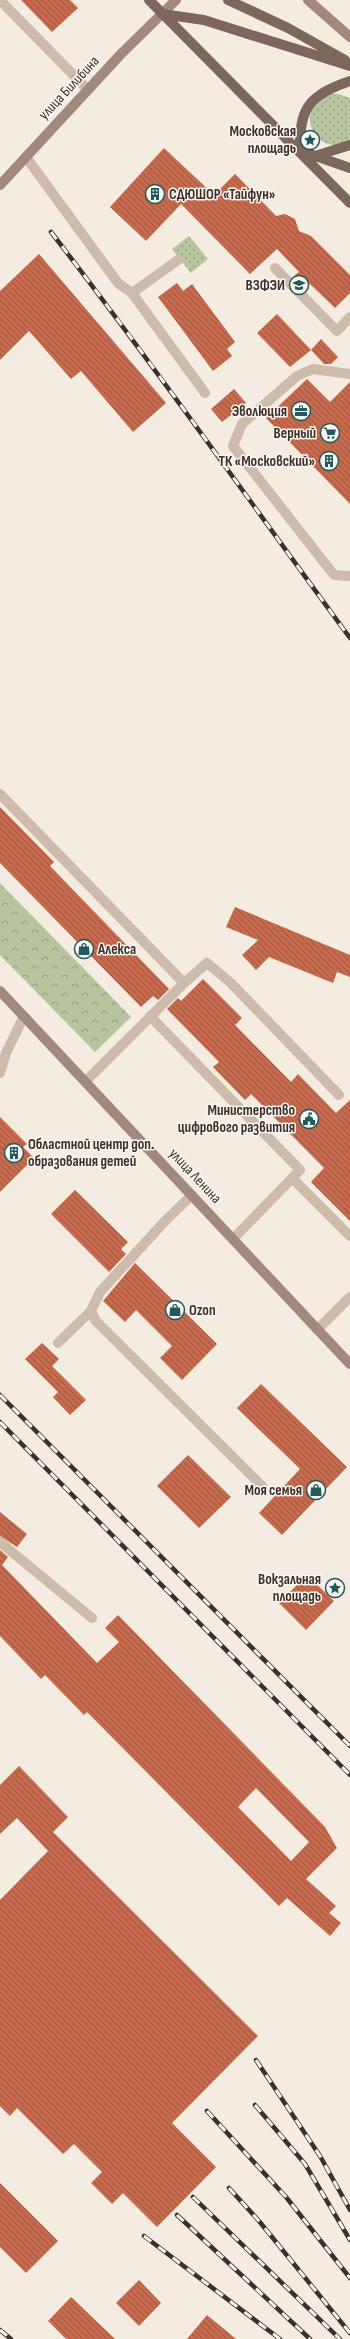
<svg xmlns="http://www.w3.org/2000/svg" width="350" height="2339" viewBox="0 0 350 2339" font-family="'Sofia Sans Condensed',sans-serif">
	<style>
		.green { fill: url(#green-dots) }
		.forest { fill: url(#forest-crowns) }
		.building { fill: url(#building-back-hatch); fill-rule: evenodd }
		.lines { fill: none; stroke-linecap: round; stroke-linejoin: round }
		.service { stroke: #cdbbac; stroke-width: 10 }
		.secondary { stroke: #a18a7d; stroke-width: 10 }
		.primary { stroke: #7d675c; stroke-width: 10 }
		.rail-casing { stroke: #3b302b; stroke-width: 4.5 }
		.rail { stroke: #fbf5ee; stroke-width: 3; stroke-dasharray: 9; stroke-linecap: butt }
		.labels { text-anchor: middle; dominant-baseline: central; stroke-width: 3; stroke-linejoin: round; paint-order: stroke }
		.street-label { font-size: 15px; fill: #3b302b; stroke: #fbf5ee }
		.poi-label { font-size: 15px; font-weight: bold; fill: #3b302b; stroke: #fbf5ee; text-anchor: end }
	</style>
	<defs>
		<pattern id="green-dots" width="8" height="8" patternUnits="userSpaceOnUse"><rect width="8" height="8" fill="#b8c4a0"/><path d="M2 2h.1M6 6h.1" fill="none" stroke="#97a083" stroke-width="1.8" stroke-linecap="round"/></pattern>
		<pattern id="forest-crowns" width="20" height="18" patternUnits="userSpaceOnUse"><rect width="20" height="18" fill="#b8c4a0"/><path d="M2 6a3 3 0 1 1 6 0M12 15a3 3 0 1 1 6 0" fill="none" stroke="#97a083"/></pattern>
		<pattern id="building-back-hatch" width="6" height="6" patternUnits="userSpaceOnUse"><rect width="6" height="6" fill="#c8694b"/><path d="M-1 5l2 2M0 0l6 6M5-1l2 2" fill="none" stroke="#a4573f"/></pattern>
	</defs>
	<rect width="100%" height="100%" fill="#f4ebe1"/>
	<!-- green -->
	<path class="green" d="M329,94h10l11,4v42c-5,2 -10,5 -15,5 -21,0 -33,-26 -19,-42 3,-4 9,-6 13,-9z
		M189,236l19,23 -17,14 -19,-24z"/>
	<!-- forest -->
	<path class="forest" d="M0,883l131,134 -36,35 -95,-97z"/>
	<!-- building -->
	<path class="building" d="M21,0h49l8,8 -26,24z
		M164,148l50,47 21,-21 41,42 9,-2 10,5 4,12 12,5 39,39v18l-15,15 -25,-24 -3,3 -12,-12 4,-3 -22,-23 -27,25 -69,-70 -35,37 -36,-34z
		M39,254l127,149 -33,29 -52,-61 -10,8 -42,-48 -29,29v-69z
		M177,283l6,8 9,-7 43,58 -8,7 5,7 -19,15 -55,-74z
		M277,314l34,36 -21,17 -33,-34z
		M321,339l17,18 -7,7h-7l-13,-14z
		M307,379l23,23 20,-20v122l-84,-86z
		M234,389l12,14 -24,19 -11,-13z
		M0,807l54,55 -4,4 119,123 -11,11 -5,-4 -12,11 -141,-144z
		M235,907l115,48v22l-13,-5 -4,11 -64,-26 -13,13 -14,-15 16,-15 -32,-13z
		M203,979l39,39 -7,7 56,57 7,-8 38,39 14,-13v121l-39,-39 13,-14 -73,-74 -6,6 -32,-33 6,-5 -52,-53 11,-11 3,3z
		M0,1117l27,27 -4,3 11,11 -34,34z
		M75,1190l53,52 -7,7 5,5 -17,18 -58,-58z
		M135,1263l82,81 -35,36 -22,-22 12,-12 -36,-36 -11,12 -22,-21z
		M42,1343l17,16 -7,7 34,34 -16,15 -17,-18 5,-5 -33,-33z
		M261,1384l86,83 -65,68 -23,-22 41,-44 -63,-61z
		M188,1455l43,42 -32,31 -42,-42z
		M0,1512l27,22 -10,13 -17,-11z
		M0,1550l8,7 -6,8 95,98 22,-21 -14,-14 13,-13 207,212 12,21 -31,31 30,27 -7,7 12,10 -11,13 -43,-38 -8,8 -192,-194 -3,3 -39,-40 -4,4 -41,-43zM256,1788l53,54 -18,19 -53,-54z
		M307,1575l27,26 -28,29 -27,-27z
		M19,1766l49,51 -15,15 205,204 -86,87 44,44 -59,60 -34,-34 -11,11 -21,-21 11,-11 -28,-28 -11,10 -46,-46 -7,8 -10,-10v-206l48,-49 -31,-33 -17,16v-49z
		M0,2183l58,58 -32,32 -26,-26z
		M139,2280l22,23 -22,23 -23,-23z
		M71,2297l44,42h-49l-18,-18z
		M207,2315l29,24h-49z"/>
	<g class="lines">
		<!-- service -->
		<path class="service" d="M0,0l88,90
			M26,157l92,126 14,10 73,100
			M275,268l62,63 13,-14
			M132,293l46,-33
			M350,374l-37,-5 -16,7 -55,48 -9,22 101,129 16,1
			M0,794l184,189 -98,98
			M184,983l23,-20 24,20 108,112
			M150,1016l150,154 -67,69
			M0,1073l6,-20 18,-37
			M293,1179l57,57
			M192,1195l-26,25 -66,72 -9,19 5,10 167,166
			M317,1330l33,-33
			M58,1343l33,-32
			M0,1542l92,76"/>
		<!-- secondary -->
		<path class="secondary" d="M308,0l42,37
			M0,185l121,-131 55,-54
			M0,991l350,373"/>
		<!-- primary -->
		<path class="primary" d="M149,0l201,203
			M228,0l60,28 57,32
			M162,14l42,6 146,46
			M300,150c-1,-43 10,-55 50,-69
			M304,152l46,16
			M315,156l35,-11"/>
		<!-- rail casing -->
		<g class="rail-casing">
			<path id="rail" d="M51,232c103,133 199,270 299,406
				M0,1395l350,351
				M0,1422l350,353
				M256,2060l64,96 30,54
				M255,2105l50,59 45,76
				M207,2111l79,86 64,81
				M229,2188l30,33 91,112
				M193,2197l147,142
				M177,2215l133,124
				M144,2236l136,103
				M0,2330l11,9"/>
		</g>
		<!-- rail -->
		<use href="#rail" class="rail"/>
	</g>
	<!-- icons -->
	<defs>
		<g id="sight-ring" transform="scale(1)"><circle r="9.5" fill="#fbf5ee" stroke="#1f5a5e" stroke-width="1.5"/><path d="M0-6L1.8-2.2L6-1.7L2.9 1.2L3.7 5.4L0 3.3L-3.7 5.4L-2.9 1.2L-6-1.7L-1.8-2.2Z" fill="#1f5a5e"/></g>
		<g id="building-ring" transform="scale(1)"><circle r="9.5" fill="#fbf5ee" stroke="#1f5a5e" stroke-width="1.5"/><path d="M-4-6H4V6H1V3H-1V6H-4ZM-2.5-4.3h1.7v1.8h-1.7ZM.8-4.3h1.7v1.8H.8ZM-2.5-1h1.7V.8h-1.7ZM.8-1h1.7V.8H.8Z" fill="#1f5a5e"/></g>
		<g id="university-ring" transform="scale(1)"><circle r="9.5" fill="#fbf5ee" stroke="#1f5a5e" stroke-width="1.5"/><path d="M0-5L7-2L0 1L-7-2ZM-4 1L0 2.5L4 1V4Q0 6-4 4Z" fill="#1f5a5e"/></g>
		<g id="office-ring" transform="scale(1)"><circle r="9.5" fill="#fbf5ee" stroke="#1f5a5e" stroke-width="1.5"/><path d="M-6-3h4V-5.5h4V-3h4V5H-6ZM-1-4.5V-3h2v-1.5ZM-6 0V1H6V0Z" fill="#1f5a5e"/></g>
		<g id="supermarket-ring" transform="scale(1)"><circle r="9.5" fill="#fbf5ee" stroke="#1f5a5e" stroke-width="1.5"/><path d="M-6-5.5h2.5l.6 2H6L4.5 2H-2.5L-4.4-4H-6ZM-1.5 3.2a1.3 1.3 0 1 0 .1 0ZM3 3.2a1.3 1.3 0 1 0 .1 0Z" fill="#1f5a5e"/></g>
		<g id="shop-ring" transform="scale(1)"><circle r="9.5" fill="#fbf5ee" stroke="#1f5a5e" stroke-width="1.5"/><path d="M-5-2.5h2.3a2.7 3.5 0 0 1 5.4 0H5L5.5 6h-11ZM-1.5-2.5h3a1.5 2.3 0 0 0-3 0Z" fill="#1f5a5e"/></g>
		<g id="civic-ring" transform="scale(1)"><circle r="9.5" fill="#fbf5ee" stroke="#1f5a5e" stroke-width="1.5"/><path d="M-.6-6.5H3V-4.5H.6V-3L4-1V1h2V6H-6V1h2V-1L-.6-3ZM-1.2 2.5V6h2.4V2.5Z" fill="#1f5a5e"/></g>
	</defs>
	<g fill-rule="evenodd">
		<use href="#sight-ring" x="310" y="140"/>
		<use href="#building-ring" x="155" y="194"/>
		<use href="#university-ring" x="299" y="285"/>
		<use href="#office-ring" x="301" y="411"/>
		<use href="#supermarket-ring" x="330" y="433"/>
		<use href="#building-ring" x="329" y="461"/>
		<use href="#shop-ring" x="84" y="949"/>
		<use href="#civic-ring" x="309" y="1119"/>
		<use href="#building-ring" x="14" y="1153"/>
		<use href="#shop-ring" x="175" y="1310"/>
		<use href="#shop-ring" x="316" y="1490"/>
		<use href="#sight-ring" x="335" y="1588"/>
	</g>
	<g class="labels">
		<!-- street labels -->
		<g class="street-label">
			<text transform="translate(69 88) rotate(-47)">улица Билибина</text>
			<text transform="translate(195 1176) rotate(47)">улица Ленина</text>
		</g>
		<!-- poi labels -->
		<g class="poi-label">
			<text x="296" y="131">Московская<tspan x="296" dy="17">площадь</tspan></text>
			<text x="169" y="194" text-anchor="start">СДЮШОР «Тайфун»</text>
			<text x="285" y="285">ВЗФЭИ</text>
			<text x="287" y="411">Эволюция</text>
			<text x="316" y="433">Верный</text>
			<text x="315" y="461">ТК «Московский»</text>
			<text x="98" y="949" text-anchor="start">Алекса</text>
			<text x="295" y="1110">Министерство<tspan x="295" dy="17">цифрового развития</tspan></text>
			<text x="28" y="1144" text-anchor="start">Областной центр доп.<tspan x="28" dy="17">образования детей</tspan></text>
			<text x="189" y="1310" text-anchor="start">Ozon</text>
			<text x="302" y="1490">Моя семья</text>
			<text x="321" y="1579">Вокзальная<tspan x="321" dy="17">площадь</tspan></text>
		</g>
	</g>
</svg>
